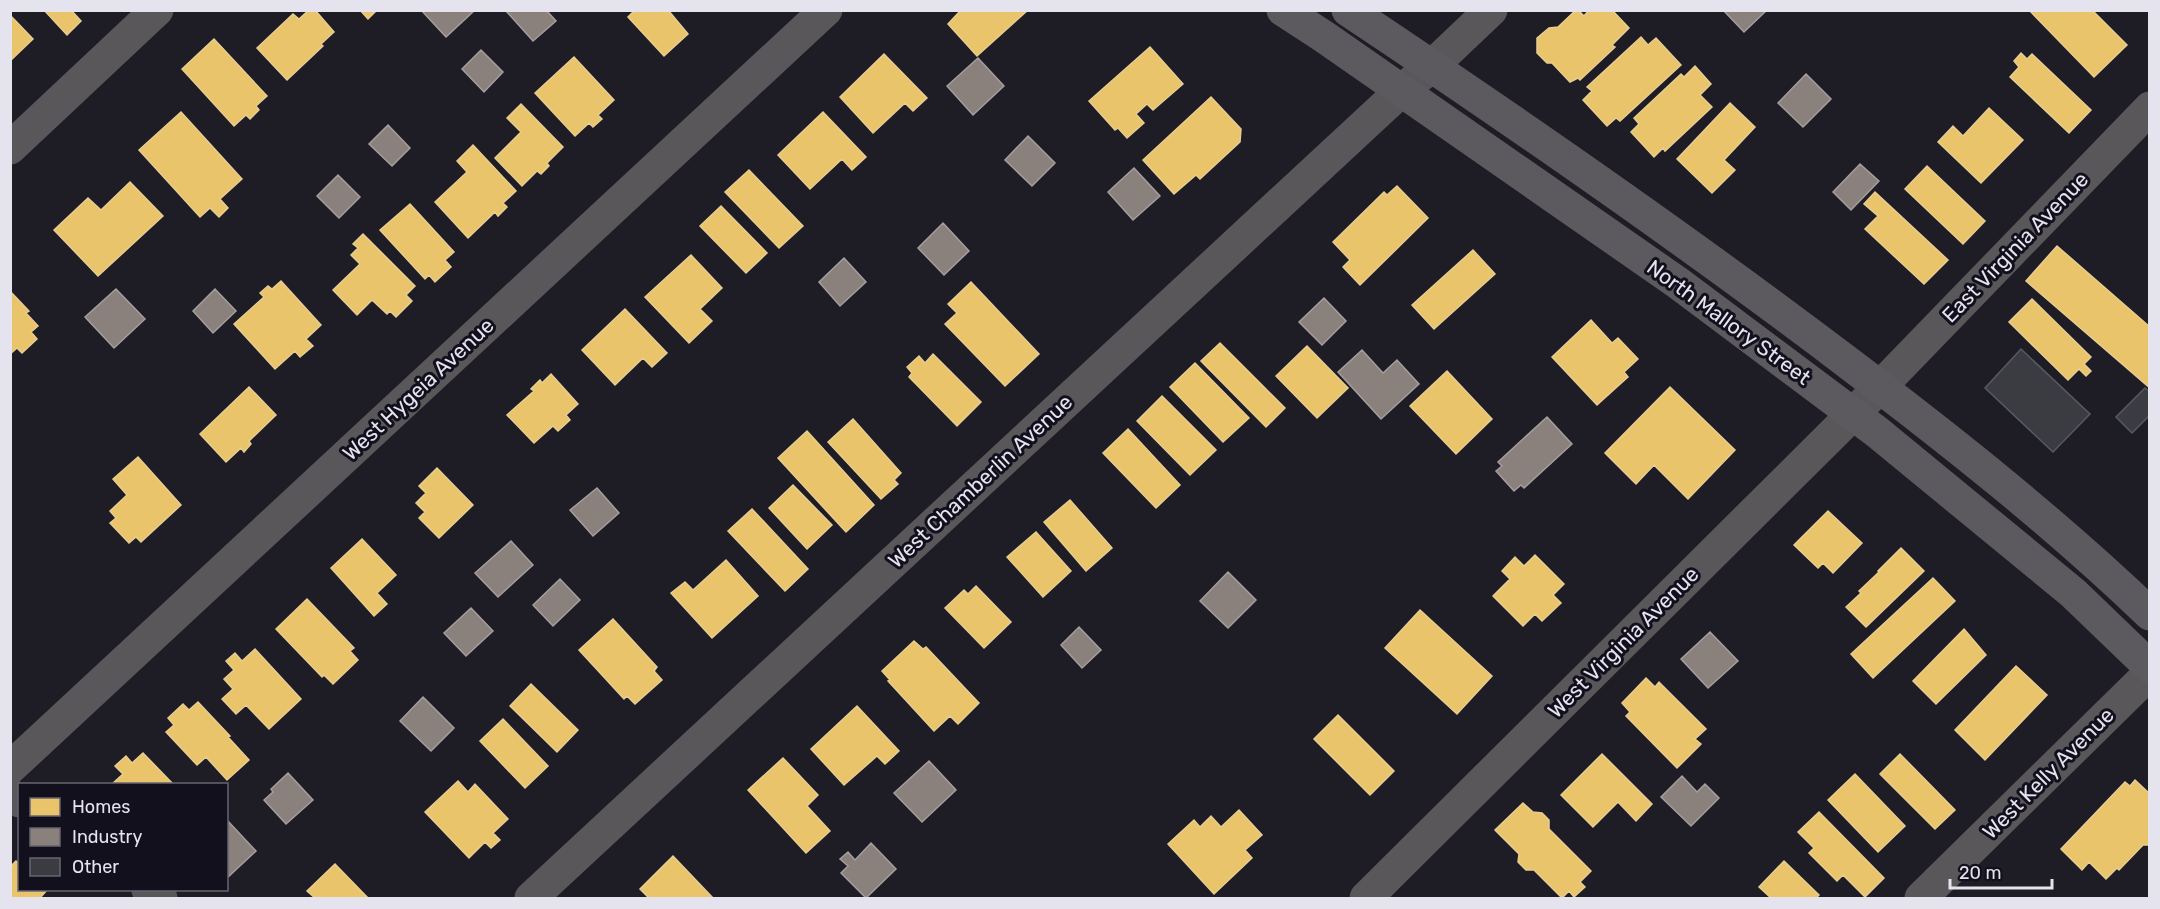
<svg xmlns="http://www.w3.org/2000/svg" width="2160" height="909" viewBox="0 0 2160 909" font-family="Rubik,sans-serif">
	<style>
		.homes { fill: #e9c46a; stroke: #e8cd92; stroke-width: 1.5 }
		.industry { fill: #8a817c; stroke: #a59e9e; stroke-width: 1.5 }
		.building { fill: #3b3c42; stroke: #585a60; stroke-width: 1.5 }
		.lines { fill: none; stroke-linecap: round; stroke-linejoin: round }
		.street { stroke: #5a575a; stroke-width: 33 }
		.secondary { stroke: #5c5a5e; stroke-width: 33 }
		.labels { text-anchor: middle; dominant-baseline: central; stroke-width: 6; stroke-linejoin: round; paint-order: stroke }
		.street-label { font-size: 21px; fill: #e5e3ee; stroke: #13101e }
	</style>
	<rect width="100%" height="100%" fill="#1e1c24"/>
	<!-- homes -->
	<path class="homes" d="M44,10h27l10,11 -14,14z
		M309,10h6l19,22 -13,12 2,2 -36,34 -30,-32 36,-34 6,5z
		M360,10h17l-9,9z
		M635,10h33l20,24 -24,22 -36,-39z
		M961,10h67l-51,46 -29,-32z
		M1576,10h2l6,6 5,-6h23l17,18 -17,17 3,2 -35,33 -2,-2 -8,4 -18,-19h-5l-10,-10v-15l12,-10 9,-1z
		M2092,10l35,35 -33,32 -64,-66z
		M10,15l23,24 -23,22z
		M1641,37l7,8 8,-7 25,27 -61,56 -4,-3 -9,8 -24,-26 9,-9 -5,-4z
		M214,39l53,57 -11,10 3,4 -9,9 -4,-4 -12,11 -52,-57z
		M1150,47l33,37 -30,26 -6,-6 -11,10 8,9 -17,15 -9,-10 -3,2 -26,-29z
		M2021,53l6,6 5,-5 59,56 -22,23 -59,-56 9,-10 -5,-6z
		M884,54l43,44 -14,13 -8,-8 -32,30 -33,-36z
		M574,57l40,43 -16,15 4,4 -9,8 -4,-4 -14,13 -40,-43z
		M1695,66l16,18 -11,11 12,12 -47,44 -2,-3 -9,9 -23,-25 8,-8 -5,-6 47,-44 3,3z
		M1211,97l30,32 -1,13 -40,37 -4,-4 -22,19 -31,-34z
		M1730,103l25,24 -31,33 11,10 -23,23 -35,-34z
		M521,104l42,43 -16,16 2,3 -8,8 -4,-3 -15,15 -27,-28 26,-26 -14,-14z
		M1989,108l34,32 -42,43 -43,-41 15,-16 10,10z
		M181,112l61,67 -22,20 8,9 -9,9 -9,-9 -10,9 -61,-67z
		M823,112l43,45 -14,13 -10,-11 -32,30 -32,-34z
		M473,145l43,46 -13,12 4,4 -9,9 -3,-4 -27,26 -33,-36 32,-30 -10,-11z
		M1927,166l58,55 -22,23 -58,-55z
		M749,170l54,56 -24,22 -54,-56z
		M130,182l33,34 -65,60 -44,-46 34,-32 13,12z
		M1397,186l31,32 -68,67 -17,-18 7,-7 -17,-18 51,-50 3,3z
		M1875,192l73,68 -24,24 -59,-55 13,-13 -14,-12z
		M410,204l44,48 -9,8 6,7 -16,15 -6,-7 -4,4 -45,-49z
		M721,206l46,47 -21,20 -46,-47z
		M363,234l52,52 -9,9 6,6 -16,16 -6,-6 -3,3 -15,-14 -15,15 -24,-25 27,-26 -9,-9 7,-7 -5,-4z
		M2057,246l93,81v61l-124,-107z
		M1473,250l22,24 -61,55 -22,-24z
		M691,255l31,33 -22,21 12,12 -23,22 -44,-46z
		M281,281l40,44 -15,14 7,7 -13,11 -5,-6 -20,18 -41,-45 30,-27 -4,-4 8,-7 4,3z
		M971,282l68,72 -34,32 -60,-62 12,-11 -9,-9z
		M10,291l19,20 -3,2 12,13 -7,6 6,7 -15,14 -5,-5 -7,6z
		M2032,299l59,58 -7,7 7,7 -5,5 -7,-7 -11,11 -59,-58z
		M625,309l42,44 -15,14 -9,-9 -28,27 -33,-35z
		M1591,320l21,23 6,-5 20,21 -14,13 4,5 -31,28 -45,-48z
		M1220,343l65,65 -19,19 -65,-66z
		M1307,346l41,42 -31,30 -41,-42z
		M933,354l48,48 -24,24 -48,-49 3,-4 -5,-6 12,-11 6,7z
		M1195,363l54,55 -26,24 -53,-55z
		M1447,371l45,48 -36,35 -46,-48z
		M551,374l27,30 -12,11 4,5 -12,11 -5,-5 -19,17 -27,-28 27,-24 -3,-2 9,-9 2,3z
		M249,387l27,28 -27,26 2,3 -7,8 -3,-4 -15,14 -26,-28z
		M1670,387l65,63 -47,49 -34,-34 -18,19 -31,-31z
		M1162,396l54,54 -26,25 -53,-54z
		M853,419l48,54 -7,7 4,4 -17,15 -53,-57z
		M1128,429l52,56 -24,23 -53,-55z
		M807,431l67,74 -28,27 -68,-74z
		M138,457l43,48 -40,37 -5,-5 -7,6 -19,-20 6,-5 -6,-7 17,-16 -14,-16z
		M437,468l36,37 -34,33 -20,-20 6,-6 -9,-9 10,-10 -7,-7z
		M793,485l39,40 -25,24 -38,-41z
		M1070,500l42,48 -26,23 -42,-49z
		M752,509l56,60 -23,22 -57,-60z
		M1828,511l34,32 -29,30 -10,-10 -5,5 -24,-23z
		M1036,532l35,39 -28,26 -36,-40z
		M362,539l34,36 -19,18 10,11 -13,12 -43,-48z
		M1901,548l23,23 -58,56 -20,-20 15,-14 -2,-2 20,-19 -1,-1z
		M1535,555l29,29 -11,11 8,8 -19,18 -7,-7 -12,12 -30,-30 17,-17 -8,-8 13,-14 9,9z
		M726,560l32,36 -46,42 -41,-45 14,-11 8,8z
		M1933,578l22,23 -82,77 -22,-24z
		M976,586l35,36 -27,26 -39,-40 19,-18 4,4z
		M307,599l47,49 -4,3 8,9 -25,24 -9,-9 -2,2 -46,-48z
		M1420,610l72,66 -35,38 -72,-66z
		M613,619l44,48 -3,4 8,9 -27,24 -8,-8 -3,3 -45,-49z
		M1964,629l22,26 -50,49 -23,-23z
		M914,641l9,8 3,-2 53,56 -21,21 -8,-8 -16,15 -46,-50 2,-1 -8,-9z
		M255,649l46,50 -32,30 -23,-24 -10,9 -14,-15 11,-10 -9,-10 10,-9 -8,-9 9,-8 7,8z
		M2016,666l31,29 -62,65 -30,-30z
		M1646,678l9,9 4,-5 47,47 -11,10 6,5 -24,24 -51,-52 4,-4 -8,-9z
		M531,684l47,46 -21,22 -47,-46z
		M198,702l32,34 -2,1 21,23 -22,20 -21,-23 -9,8 -31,-33 8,-7 -6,-7 15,-14 6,6z
		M857,706l42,45 -14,13 -8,-8 -33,29 -33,-36z
		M1338,715l56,56 -24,24 -56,-56z
		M503,719l45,47 -23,22 -45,-47z
		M143,753l30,31h-61l11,-10 -8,-8 11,-10 6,7z
		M1602,754l50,50 -16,17 -18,-19 -25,25 -32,-32z
		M1900,754l55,56 -20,19 -55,-55z
		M783,758l35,37 -11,11 23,25 -24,22 -58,-63z
		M1855,774l50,52 -27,26 -50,-52z
		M2135,780l15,14v51h-7l-24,25 -2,-2 -11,11 -17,-17 -7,8 -21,-21 64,-67 5,4z
		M458,781l10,11 7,-8 33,35 -15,14 7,7 -9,8 -6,-6 -16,16 -44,-46z
		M1523,803l10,9 9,1 7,7v9l42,42 -11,11 5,5 -11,10 -5,-6 -7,7 -28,-28h-8l-8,-8 1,-8 -24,-24z
		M1239,810l23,25 -17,15 7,8 -38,36 -46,-50 26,-24 6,7 11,-11 10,11z
		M1819,812l65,66 -19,19 -22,-22 -6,6 -28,-28 5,-5 -16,-16z
		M673,856l40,42h-64l-9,-9z
		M16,861l4,3v26h27l-7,8h-30v-31z
		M1784,861l35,34 -3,3h-45l-12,-11z
		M335,864l33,34h-53l-8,-7z"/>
	<!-- industry -->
	<path class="industry" d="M421,10h54l-29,27z
		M546,10l10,11 -23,20 -27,-30z
		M1723,10h44l-23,22z
		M481,50l22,22 -19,20 -22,-23z
		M978,58l26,28 -31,29 -26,-29z
		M1806,74l25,25 -28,28 -25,-24z
		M388,125l22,23 -18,18 -23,-22z
		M1028,136l27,27 -23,23 -27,-26z
		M1860,164l19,17 -28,29 -18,-18z
		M1134,168l26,28 -27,24 -25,-28z
		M338,175l22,22 -21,21 -22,-22z
		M943,223l26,28 -25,24 -26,-27z
		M844,258l22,24 -26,24 -21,-24z
		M116,289l29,30 -31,29 -29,-31z
		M215,289l21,22 -23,22 -20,-22z
		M1324,298l22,23 -24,24 -23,-23z
		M1362,350l21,23 14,-13 22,24 -38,35 -43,-47z
		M1547,417l25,27 -48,44 -3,-3 -7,6 -18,-20 6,-5 -4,-4z
		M597,488l22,25 -26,23 -23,-26z
		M511,541l22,24 -35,32 -23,-24z
		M1228,572l28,28 -28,28 -28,-27z
		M560,579l20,21 -27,26 -20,-21z
		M471,608l22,23 -27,25 -22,-23z
		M1079,627l22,23 -19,18 -21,-23z
		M1710,632l28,29 -30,27 -27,-29z
		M423,697l31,31 -23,23 -31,-30z
		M929,761l27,29 -34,32 -28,-29z
		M288,773l25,27 -27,24 -22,-24 9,-8 -2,-3z
		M1682,776l15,16 8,-8 14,14 -28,28 -30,-29z
		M226,819l30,32 -29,27h-1z
		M871,843l25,26 -30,29 -25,-25 7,-7 -8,-7 8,-7 7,8z"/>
	<!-- building -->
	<path class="building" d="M2021,349l69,65 -37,38 -68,-64z
		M2145,388l5,4v23l-18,18 -16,-16z"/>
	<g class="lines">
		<!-- street -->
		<path class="street" d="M10,148l147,-138
			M10,768l816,-758
			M10,795l10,6
			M148,890l13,8
			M531,898l871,-808 30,-24 59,-56
			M1366,898l514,-511 270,-279
			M1921,898l229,-225"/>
		<!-- secondary -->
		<path class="secondary" d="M1283,10l40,26 355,247 199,149 196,161 77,74
			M1348,10c171,114 340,231 503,355 103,78 205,159 299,249"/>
	</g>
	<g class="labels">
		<!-- street labels -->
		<g class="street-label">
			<text transform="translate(2015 247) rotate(-46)">East Virginia Avenue</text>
			<text transform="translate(1729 322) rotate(36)">North Mallory Street</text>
			<text transform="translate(418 389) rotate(-43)">West Hygeia Avenue</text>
			<text transform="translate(980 481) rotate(-43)">West Chamberlin Avenue</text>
			<text transform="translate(1623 642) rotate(-45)">West Virginia Avenue</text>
			<text transform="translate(2048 773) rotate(-45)">West Kelly Avenue</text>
		</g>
	</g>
	<!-- border -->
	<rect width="2160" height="909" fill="none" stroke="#e5e3ee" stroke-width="24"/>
	<!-- legend -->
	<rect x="18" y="783" width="210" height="108" fill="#13101e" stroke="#676471" stroke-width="1.5"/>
	<rect x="30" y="798" width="30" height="18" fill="#e9c46a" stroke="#676471" stroke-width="1.5"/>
	<text x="72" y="813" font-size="18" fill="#e5e3ee">Homes</text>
	<rect x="30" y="828" width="30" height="18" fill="#8a817c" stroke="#676471" stroke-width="1.5"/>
	<text x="72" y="843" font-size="18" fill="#e5e3ee">Industry</text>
	<rect x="30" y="858" width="30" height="18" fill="#3b3c42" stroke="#676471" stroke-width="1.5"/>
	<text x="72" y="873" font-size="18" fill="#e5e3ee">Other</text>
	<!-- scale -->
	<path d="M1950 879v9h102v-9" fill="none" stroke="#e5e3ee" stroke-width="3"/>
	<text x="1959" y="879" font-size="18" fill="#e5e3ee" stroke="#13101e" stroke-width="4.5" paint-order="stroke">20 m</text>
</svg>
